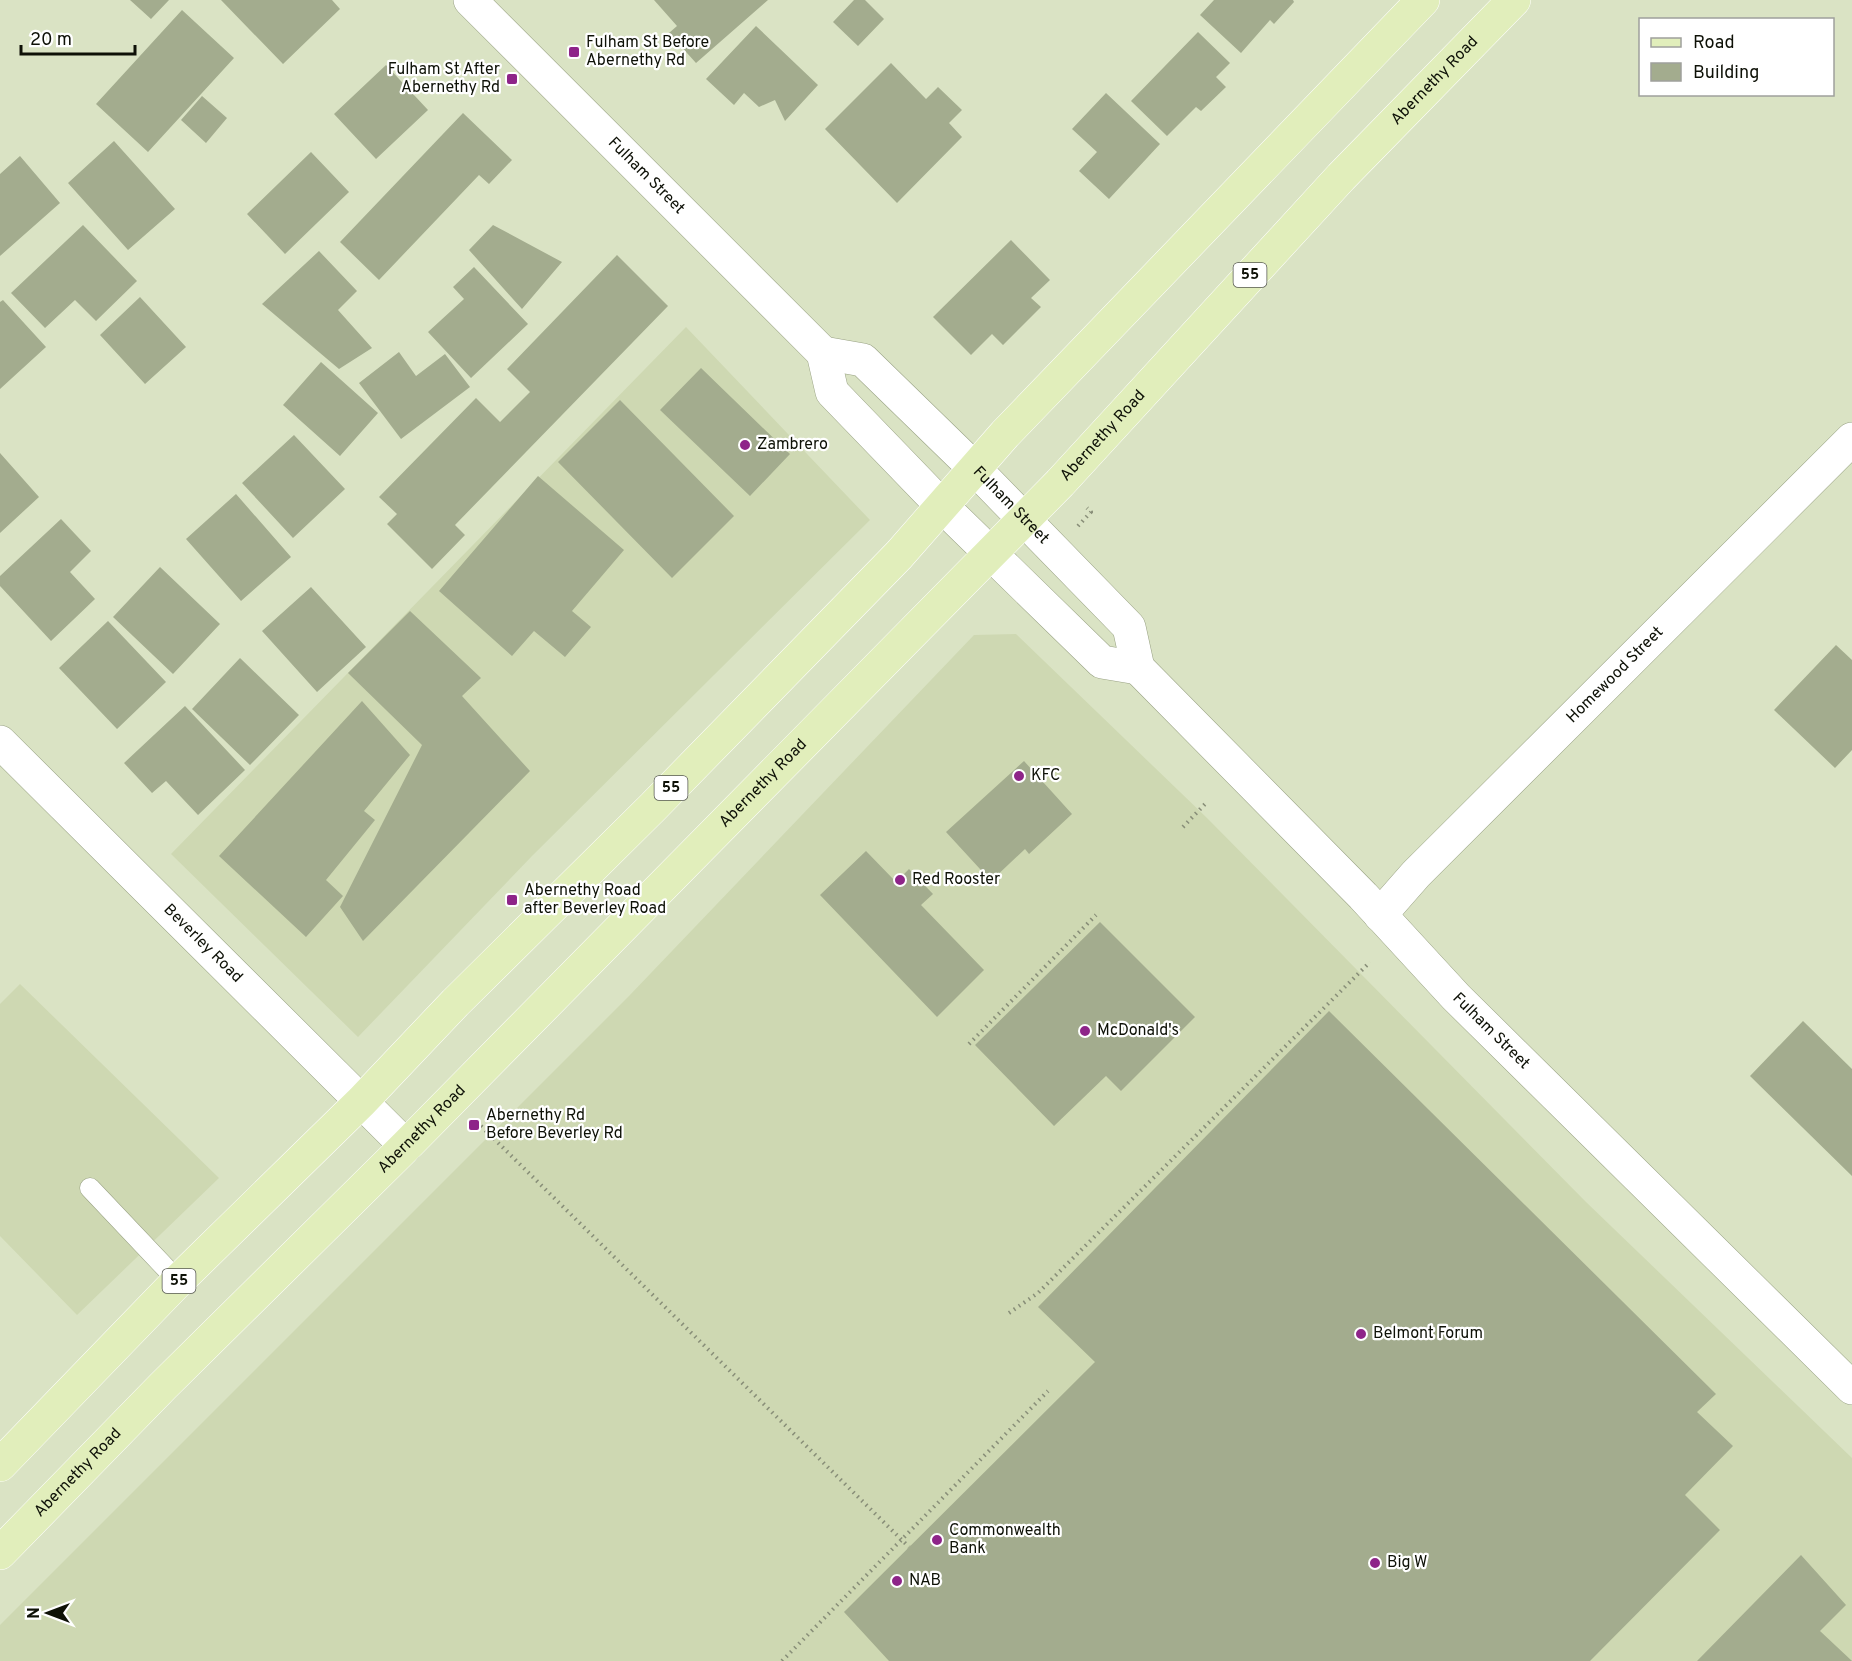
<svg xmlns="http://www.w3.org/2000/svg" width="1852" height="1661" viewBox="0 0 1852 1661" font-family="Overpass,sans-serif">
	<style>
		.built { fill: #ced8b2 }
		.building { fill: #a3ac8e }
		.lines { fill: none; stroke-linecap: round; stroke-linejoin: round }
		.lane-casing { stroke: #99a284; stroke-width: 21 }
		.street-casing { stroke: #99a284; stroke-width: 34 }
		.primary-casing { stroke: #fff; stroke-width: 34 }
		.path { stroke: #888e78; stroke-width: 4; stroke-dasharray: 1.5 4.5; stroke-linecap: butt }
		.lane { stroke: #fff; stroke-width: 20 }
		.street { stroke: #fff; stroke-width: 33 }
		.primary { stroke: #e1eebb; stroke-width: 33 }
		.poi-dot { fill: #8e2489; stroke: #fff; stroke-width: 2 }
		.labels { text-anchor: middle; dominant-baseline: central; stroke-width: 4.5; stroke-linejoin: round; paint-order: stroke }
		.shield { fill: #fff; stroke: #565851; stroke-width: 1.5 }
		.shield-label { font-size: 15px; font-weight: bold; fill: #0e1107 }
		.poi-label { font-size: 16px; fill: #0e1107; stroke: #fff; text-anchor: start }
		.street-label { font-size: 16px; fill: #0e1107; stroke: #fff }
	</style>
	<rect width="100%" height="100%" fill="#dae3c4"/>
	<!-- built -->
	<path class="built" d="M686,327l184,193 -338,336 -174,181 -187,-183z
		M1016,634l191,184 379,384 266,256v203h-1852v-36l629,-629 345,-361z
		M20,984l199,194 -142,137 -77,-79v-232z"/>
	<!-- building -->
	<path class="building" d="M130,0h39l-18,19z
		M221,0h111l8,9 -57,55z
		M654,0h114l-72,63 -27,-30 8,-7z
		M854,0h11l19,19 -26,27 -25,-24z
		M1214,0h79l1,2 -20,22 -4,-4 -29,33 -41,-38z
		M182,10l52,48 -86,94 -52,-48z
		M756,26l62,59 -33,36 -10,-21 -16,7 -15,-14 -10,12 -28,-26z
		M1198,32l32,31 -14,14 10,10 -25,24 -5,-4 -29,29 -36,-35z
		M891,63l35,36 12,-12 24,23 -13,13 13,14 -65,66 -72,-74z
		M386,65l42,45 -52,49 -42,-45z
		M1106,93l54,51 -51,55 -30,-28 18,-19 -25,-23z
		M202,96l25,22 -21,25 -25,-23z
		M463,113l49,47 -23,24 -10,-9 -100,105 -39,-38z
		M114,141l61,68 -47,41 -60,-67z
		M311,152l38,40 -64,62 -38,-40z
		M20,156l40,47 -60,53v-82z
		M83,225l54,56 -41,40 -21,-21 -30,28 -34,-35z
		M493,225l69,37 -40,47 -53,-59z
		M1011,240l39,40 -19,18 10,9 -38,38 -11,-11 -21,21 -38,-38z
		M319,251l38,40 -19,19 34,38 -33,21 -77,-65z
		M617,255l51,51 -213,219 10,10 -33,34 -45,-45 10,-10 -18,-17 97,-99 24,24 30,-30 -23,-23z
		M474,267l54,57 -57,54 -43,-46 36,-33 -11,-12z
		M140,297l46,50 -41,37 -45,-49z
		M3,300l43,47 -46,42v-87z
		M399,352l17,24 29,-22 25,33 -69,52 -42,-56z
		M321,362l57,51 -38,43 -57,-51z
		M701,368l89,86 -40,42 -90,-86z
		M620,400l114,116 -62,62 -114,-116z
		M294,435l51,54 -52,49 -51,-55z
		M0,453l39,44 -39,36z
		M538,476l86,74 -52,61 19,16 -26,30 -31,-26 -22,25 -73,-65z
		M236,494l55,63 -50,44 -55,-62z
		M61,519l30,32 -21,21 25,27 -44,42 -51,-55v-10z
		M160,567l60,57 -47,50 -60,-57z
		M311,587l55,60 -49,45 -55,-61z
		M410,611l71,67 -19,18 68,75 -167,170 -23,-34 82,-162 -74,-72z
		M108,621l58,61 -49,47 -58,-61z
		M1836,645l16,15v90l-17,18 -61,-58z
		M240,658l59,57 -49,50 -58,-56z
		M362,701l48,54 -46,56 11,9 -49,60 17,16 -37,41 -87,-81z
		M185,706l60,64 -47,45 -32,-34 -14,12 -28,-30z
		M1024,761l48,53 -43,40 -4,-5 -34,32 -45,-49z
		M866,851l30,31 13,-13 24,25 -12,11 63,65 -47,47 -117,-122z
		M1100,922l95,95 -74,74 -15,-15 -52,50 -79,-81z
		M1329,1011l387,383 -19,18 36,34 -48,49 35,35 -130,131h-701l-45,-49 251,-250 -57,-55z
		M1803,1021l49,48v107l-102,-100z
		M1801,1555l45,50 -26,26 32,30h-155z"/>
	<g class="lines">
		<!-- lane casing -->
		<g class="lane-casing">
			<path id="lane" d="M90,1188l88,93"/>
		</g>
		<!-- street casing -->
		<g class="street-casing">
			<g id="street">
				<path id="s1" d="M470,0l353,353 9,39 110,114 160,156 36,6"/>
				<path id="s2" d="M823,353l40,7 112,109 154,158 9,41 225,228 93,101 396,391"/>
				<path id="s3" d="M0,742l406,404"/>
				<path id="s4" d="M1380,915l36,-41 436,-435"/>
			</g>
		</g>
		<!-- primary casing -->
		<g class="primary-casing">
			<g id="primary">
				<path d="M0,1465l178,-184 184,-180 93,-98 198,-196 246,-252 106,-121 418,-434"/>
				<path id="s5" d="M0,1553l163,-167 243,-240 654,-663 281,-306 173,-177"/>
			</g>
		</g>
		<!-- path -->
		<path class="path" d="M1078,526l13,-14 -4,-4
			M1183,827l23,-24
			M969,1044l127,-129
			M481,1126l428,421
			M1009,1313l29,-20 332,-331
			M782,1661l266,-270"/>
		<!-- lane -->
		<use href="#lane" class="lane"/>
		<!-- street -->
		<use href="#street" class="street"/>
		<!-- primary -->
		<use href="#primary" class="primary"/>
	</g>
	<!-- markers -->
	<g class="poi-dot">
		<rect x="568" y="46" width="12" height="12" rx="3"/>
		<rect x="506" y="73" width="12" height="12" rx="3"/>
		<circle cx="745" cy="445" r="6"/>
		<circle cx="1019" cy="776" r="6"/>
		<circle cx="900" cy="880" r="6"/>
		<rect x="506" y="894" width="12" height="12" rx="3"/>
		<circle cx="1085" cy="1031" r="6"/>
		<rect x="468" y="1119" width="12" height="12" rx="3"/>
		<circle cx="1361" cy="1334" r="6"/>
		<circle cx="937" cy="1540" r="6"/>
		<circle cx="1375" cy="1563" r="6"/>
		<circle cx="897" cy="1581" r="6"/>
	</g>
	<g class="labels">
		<!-- shield labels -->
		<g class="shield">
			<rect x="1233.5" y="263" width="33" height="24" rx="4.5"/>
			<rect x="654.5" y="776" width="33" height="24" rx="4.5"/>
			<rect x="162.5" y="1269" width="33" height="24" rx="4.5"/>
		</g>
		<g class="shield-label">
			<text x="1250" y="275">55</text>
			<text x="671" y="788">55</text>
			<text x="179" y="1281">55</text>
		</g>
		<!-- poi labels -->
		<g class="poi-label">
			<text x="586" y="43">Fulham St Before<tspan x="586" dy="18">Abernethy Rd</tspan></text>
			<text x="500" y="70" text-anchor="end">Fulham St After<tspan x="500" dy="18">Abernethy Rd</tspan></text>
			<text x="757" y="445">Zambrero</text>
			<text x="1031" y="776">KFC</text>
			<text x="912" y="880">Red Rooster</text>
			<text x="524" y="891">Abernethy Road<tspan x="524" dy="18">after Beverley Road</tspan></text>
			<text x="1097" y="1031">McDonald's</text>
			<text x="486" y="1116">Abernethy Rd<tspan x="486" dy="18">Before Beverley Rd</tspan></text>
			<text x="1373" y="1334">Belmont Forum</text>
			<text x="949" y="1531">Commonwealth<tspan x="949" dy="18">Bank</tspan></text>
			<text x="1387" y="1563">Big W</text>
			<text x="909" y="1581">NAB</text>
		</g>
		<!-- street labels -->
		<g class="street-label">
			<text stroke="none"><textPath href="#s5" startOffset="2056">Abernethy Road</textPath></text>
			<text stroke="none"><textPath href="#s1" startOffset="249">Fulham Street</textPath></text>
			<text stroke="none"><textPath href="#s5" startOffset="1570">Abernethy Road</textPath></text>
			<text stroke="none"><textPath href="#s2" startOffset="248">Fulham Street</textPath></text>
			<text stroke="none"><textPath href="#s4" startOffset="336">Homewood Street</textPath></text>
			<text stroke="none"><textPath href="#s5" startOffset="1084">Abernethy Road</textPath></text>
			<text stroke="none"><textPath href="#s3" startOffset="286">Beverley Road</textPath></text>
			<text stroke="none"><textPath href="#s2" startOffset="966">Fulham Street</textPath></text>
			<text stroke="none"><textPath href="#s5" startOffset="598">Abernethy Road</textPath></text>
			<text stroke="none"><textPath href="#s5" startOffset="112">Abernethy Road</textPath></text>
		</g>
	</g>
	<!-- legend -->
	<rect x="1639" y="18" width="195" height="78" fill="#ffffff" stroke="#9fa09c" stroke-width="1.5"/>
	<rect x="1651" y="38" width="30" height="9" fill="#e1eebb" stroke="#9fa09c" stroke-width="1.5"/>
	<text x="1693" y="48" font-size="18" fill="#0e1107">Road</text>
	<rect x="1651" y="63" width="30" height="18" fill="#a3ac8e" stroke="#9fa09c" stroke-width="1.5"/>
	<text x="1693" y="78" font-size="18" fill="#0e1107">Building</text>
	<!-- north arrow -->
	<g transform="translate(48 1613) rotate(270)" stroke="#ffffff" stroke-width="4.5" paint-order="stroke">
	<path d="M0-4.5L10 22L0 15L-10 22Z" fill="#0e1107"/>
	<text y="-9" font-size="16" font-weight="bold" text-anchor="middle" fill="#0e1107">N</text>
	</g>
	<!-- scale -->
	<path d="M21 45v9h114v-9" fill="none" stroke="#0e1107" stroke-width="3"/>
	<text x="30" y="45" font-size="18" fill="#0e1107" stroke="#ffffff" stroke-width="4.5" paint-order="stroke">20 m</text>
</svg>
